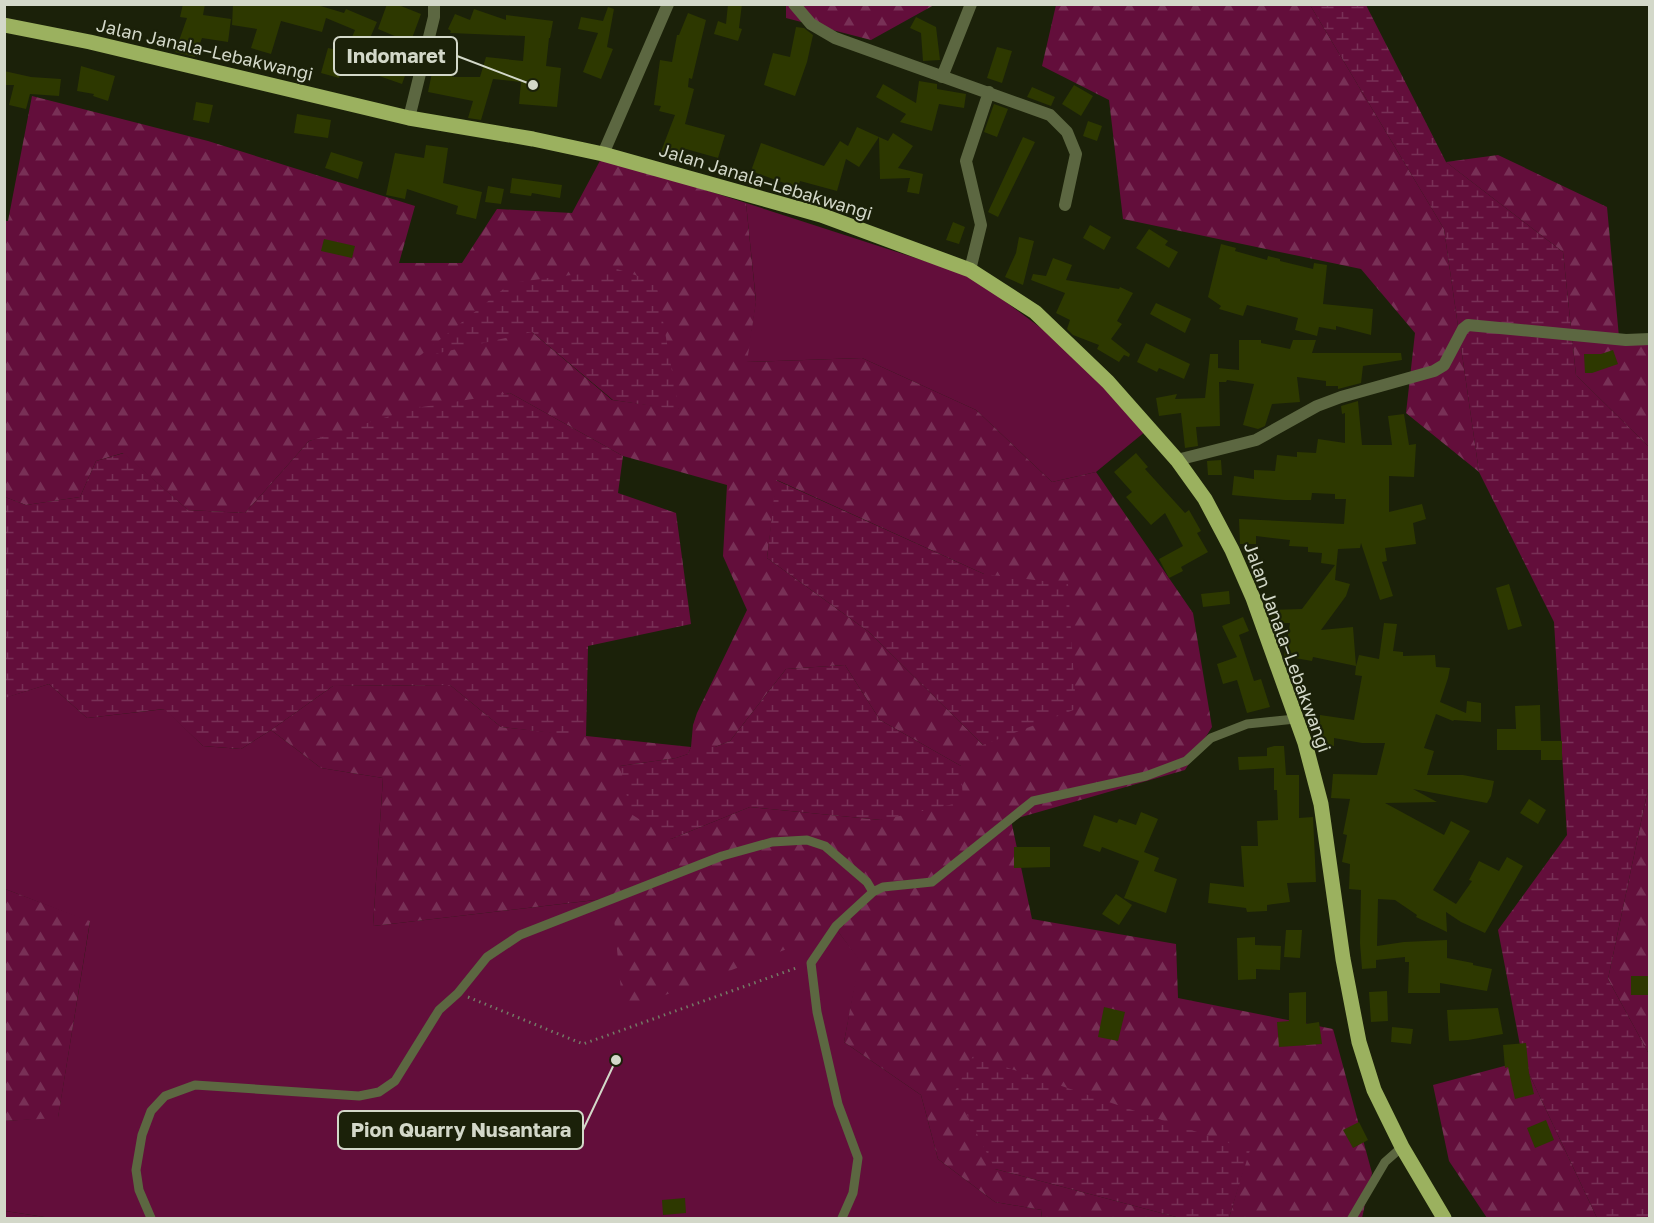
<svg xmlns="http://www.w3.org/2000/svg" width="1654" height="1223" viewBox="0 0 1654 1223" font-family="'Golos Text',sans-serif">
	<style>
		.grass { fill: #630e3b }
		.forest { fill: url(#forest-firs); fill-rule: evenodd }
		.wetland { fill: url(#wetland-marsh) }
		.building { fill: #2d3800 }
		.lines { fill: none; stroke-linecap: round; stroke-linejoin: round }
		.path { stroke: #747a66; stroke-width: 3; stroke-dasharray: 1.5 4.5; stroke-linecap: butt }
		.service { stroke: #5c6741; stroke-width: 9 }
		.minor { stroke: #5c6741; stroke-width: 12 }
		.tertiary { stroke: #5c6741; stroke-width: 12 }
		.primary { stroke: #9bb15f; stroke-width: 15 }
		.labels { text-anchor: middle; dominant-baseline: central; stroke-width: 4.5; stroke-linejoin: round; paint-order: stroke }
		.street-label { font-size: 18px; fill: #d3d8c9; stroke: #1b2109 }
		.leader { fill: none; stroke: #d3d8c9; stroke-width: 2 }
		.callout-dot { fill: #d3d8c9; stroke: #1b2109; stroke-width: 2 }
		.callout { fill: #1b2109; stroke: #d3d8c9; stroke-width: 2 }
		.callout-label { font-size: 20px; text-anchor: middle; font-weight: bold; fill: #d3d8c9 }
	</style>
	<defs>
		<pattern id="forest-firs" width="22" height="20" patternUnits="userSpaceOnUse" patternTransform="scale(1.5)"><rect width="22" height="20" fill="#630e3b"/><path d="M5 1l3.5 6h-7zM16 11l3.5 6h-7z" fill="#783056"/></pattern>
		<pattern id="wetland-marsh" width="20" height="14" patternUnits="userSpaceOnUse" patternTransform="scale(1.5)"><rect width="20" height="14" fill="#630e3b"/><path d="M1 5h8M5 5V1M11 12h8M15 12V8" fill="none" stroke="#783056"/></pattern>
	</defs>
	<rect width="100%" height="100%" fill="#1b2109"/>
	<!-- grass -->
	<path class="grass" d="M746,203l225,73 97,72 78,83 -50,41 -44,10 -76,-72 -114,-52 -116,4 10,-61z
		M49,684l38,34 78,-9 38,37 38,3 30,-19 50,38 62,10 -10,148 240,-28 224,32 23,30 -16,82 77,53 17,64 57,43 47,8 -1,8h-990l-46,-7v-90l53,-4 32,-195 -85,-33 -1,-191z"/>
	<!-- forest -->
	<path class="forest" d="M786,5h148l-63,35 -85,-22z
		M1056,5h254l134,224 35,243 -73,-59 9,-80 -54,-64 -238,-50 -14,-119 -67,-34z
		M32,96l176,45 207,65 -16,57h63l35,-54 75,4 30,-56 144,46 10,99 -9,60 115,-4 114,52 76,72 44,-10 97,141 19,114 -27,43 -174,50 21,99 144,25 2,54 155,31 39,144 -10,45h-133l20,-68 -254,19 185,49h-139l1,-8 -47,-8 -57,-43 -17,-64 -77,-53 15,-82 -22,-30 -214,81 -11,-113 -239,28 10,-148 -62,-10 -50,-38 62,-44 117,-1 51,42 190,20 2,-22 4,-12 50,-103 -24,-54 4,-71 -104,-29 -113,-63 -201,48 -64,72 -57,-3 -65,-57 -27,8 -16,36 -54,8 -21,-8 -1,-276h4zM532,332l147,77 -67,-9zM777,480l207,94 -1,171 -114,-113 -102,-74zM845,665l35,55 81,46 -80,54 -131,-13 -79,32 -51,-73 56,-8 12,-4 3,-7h24l15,-6 56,-72z
		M1498,155l109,52 12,130 30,3v107l-73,-72 -13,-123 -117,-90z
		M1649,784v270l-41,-75z
		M5,889l85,32 -32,197 -53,3z
		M1523,1061l74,157h-110l-38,-57 -16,-76z
		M5,1211l46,7h-46z"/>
	<!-- wetland -->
	<path class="wetland" d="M1310,5h56l80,157 117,90 13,123 73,72v176h-1l2,8 -1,153 -41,195 41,75v164h-52l-74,-157 -25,-131 69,-95 -13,-213 -75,-150 -35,-243z
		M617,269l39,13 23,128 -66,-10 -81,-68 -115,26 94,-75z
		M510,393l113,63 -5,37 58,20 15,111 -103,22 -2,91 -85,-10 -51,-42 -117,1 -62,44 -30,19 -38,-3 -39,-37 -77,9 -38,-34 -44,14v-201l21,8 54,-8 16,-36 28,-8 64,57 57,3 64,-72 107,-33z
		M776,480l208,94 84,10 8,125 -93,36 -114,-113 -102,-74z
		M845,665l35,55 81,46 2,36 -82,18 -131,-13 -79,32 -40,-25 -11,-48 56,-8 12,-4 3,-7h24l15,-6 56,-72z
		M973,1056l277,94 -21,68h-49l-185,-49 -40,-78z"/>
	<!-- building -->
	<path class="building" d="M183,4h22l-2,11 28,4 -3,23 -26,-4 -7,19 -20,-5 12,-34 -7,-1z
		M233,4h81l30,9 2,-4 31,13 -14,32 26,6 8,-23 -19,-8 9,-25h9l25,10 -13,35 6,2 -12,33 -37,-13 -1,3 -23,-5 -2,9 -18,-5 7,-25 18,4 9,-22 -29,-12 -4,14 -41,-11 -10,33 -20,-6 6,-19 -25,-4z
		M728,4h14l-3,24 3,1 -4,12 -24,-7 4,-13 8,3z
		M608,7l6,2 -7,38 6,2 -12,30 -18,-7 15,-39 -20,-4 3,-12 22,4z
		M474,9l32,11v-5l47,6 -3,17h-1l-3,28 15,2 -4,39 -38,-3 2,-22 -28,-3 -12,41 -13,-2 5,-17 -45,-9 5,-24 5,1 5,-16 17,2 -8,22h28l6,-20 37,4 2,-25 -75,-3 1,-2 -3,-2 7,-15 15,6z
		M688,13l18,7 -14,59 -3,-1 -1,9 6,2 -9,35 40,11 -7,23 -32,-9 -5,13 -21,-8 15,-39 -16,-4 2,-5 -7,-1 6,-45 12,2 5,-27h2z
		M916,17l20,10 4,33 -17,1 -2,-28 -11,-5z
		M796,27l8,1 9,7 -6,27 -12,34 -31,-11 9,-32 17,4z
		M997,47l15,4 -10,32 -15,-5z
		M81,66l34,10 -7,25 -15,-5 1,-2 -17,-3z
		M4,71l27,6 30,2 -2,17 -29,-2 -4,15 -17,-4 5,-20h-10z
		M919,81l18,3v5l29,5 -2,14 -25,-4 -7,27 -32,-9 6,-8 -30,-17 7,-13 33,19z
		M1074,85l19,11 -12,20 -19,-12z
		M1032,87l23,10 -4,9 -24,-9z
		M196,102l17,3 -4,18 -16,-3z
		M994,104l14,5 -11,28 -13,-5z
		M297,114l34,6 -3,18 -34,-5z
		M1088,121l14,5 -5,15 -14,-5z
		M857,127l22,10 -20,30 -13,-8 -9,32 -37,-10 -2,7 -47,-17 10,-28 63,23 16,-25 8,5z
		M893,133l20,13 -15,22 25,6 -4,20 -12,-2 3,-14 -30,1 -1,-42 9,4z
		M1023,137l12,5 -37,75 -10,-5z
		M426,145l22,3 -5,35 39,9 -6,27 -20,-5 2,-8 -51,-17 -2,10 -19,-4 9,-42 29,5z
		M331,152l32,10 -5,17 -33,-11z
		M512,178l50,7 -2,13 -28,-5 -1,3 -21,-3z
		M488,186l16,3 -3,15 -16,-2z
		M953,222l12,5 -6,17 -13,-4z
		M1090,225l21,12 -7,13 -21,-12z
		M1149,229l19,12 -3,4 13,7 -9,16 -33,-20z
		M1019,237l15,4 -11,44 -18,-8 11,-24z
		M324,239l31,7 -3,12 -31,-7z
		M1221,244l15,4 -1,3 32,9 1,-4 12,3v2l33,8 1,-6 13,2 -4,39 50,5 -2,26 -35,-9v4l-17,-3 -2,9 -22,-6 3,-12 -51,-13 -4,11 -24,-7 2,-3 -13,-9z
		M1053,258l19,7 -6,15 53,9 1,-2 13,6 -16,28 5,3 -11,15 19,15 -1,3 -5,-2 -5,7 -22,-13 2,-4 -26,-10 -6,-6 3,-9 -14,-7 9,-20 -34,-13 2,-6 13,2z
		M1156,303l35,16 -6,14 -35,-19z
		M1239,340h22v3l29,6 3,-9h23l-4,13h89l1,7 -39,6 -2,17 -23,6v-3h-12v-5l-29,-4 3,25 -28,2 -7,22 -7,3 -15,-4 11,-41 -27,-4 -1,2h-7l1,44 -24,1 2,19 -13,2 -4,-35 -22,3 -3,-18 21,-4 -2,5 30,-1 5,-44h8v14l21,2z
		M1146,343l44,21 -6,15 -25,-11 -2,4 -20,-10z
		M1613,350l5,14 -26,9h-7l-1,-19h17z
		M1358,401l4,44h30l-4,-29 16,-2 5,31 7,-1 -2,33 -25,-1v36l33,-8 4,15 -13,4 3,21 -31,4 2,13 -5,1 11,34 -13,4 -19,-57 -1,5 -22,1 -3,31 15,4 -4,12 -25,34 32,-3 3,39 3,-11 20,4 5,-36 13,1 -4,27 10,1v4l32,-1 1,12 14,1 -2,10 -8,24 26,11 1,-12 14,2v19l-27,-2 -1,1 -17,-7 -12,34 10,3 -7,24h36l31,6 -3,15 -4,7 -74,-14 24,13 -52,1 59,32 7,-14 19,10 -37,59 23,14 16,-23 -3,-1 10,-19 20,10 8,-14 16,9 -38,67 -24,-11 -15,-10 1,20 -31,-15 1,-2 -22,-15 -17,-1 -1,47 27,-4 43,-2v18l26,5v2l19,4 -5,22 -47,-8v10h-32l1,-31h-4v-5l-29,3v8l-14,1 -2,-26 1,-53 -12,-1 1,-25 -8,-2 5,-27 -4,-1 7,-35 -19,-1 2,-24 44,1 8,-32h-23l-28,-5v8l-17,-1 3,-30 34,5 8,-44 -7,-1 1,-9 -43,-9 -1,4 -28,-5 6,-33h-18l-1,-4 -1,-9 32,-1 33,-44 -14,-2 1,-10 -14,-1v-5l-19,-1 1,-6 -34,-4v8h-16l-1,-25 105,5 2,-25h-11v-5l-23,-1 -1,7h-26l-53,-5 2,-19 20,3v-9l21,1 2,-16 20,2v-5l19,1 2,-14 27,4v-30l-3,1 -1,-8z
		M1136,453l12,14 -3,2 40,44 4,-3 12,21 -4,2 11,19 -27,15 2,4 -14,7 -10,-19 24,-13 -18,-33 -14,12 -25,-28 6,-5 -18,-20z
		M1221,460l1,15h-14l-1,-14z
		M1509,584l13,42 -14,4 -12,-42z
		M1229,591l1,13 -27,3 -2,-13z
		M1243,617l6,14 -10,4 15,46 7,-2 9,28 -23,6 -10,-33 -14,4 -6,-20 20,-7 -15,-31z
		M1540,705l1,36h21v19h-21v-10h-44v-21h19l-1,-23z
		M1274,746h10l2,29h13v43l14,-1 3,65 -29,1 3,19 -23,3v6l-20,1 -1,-4 -38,-5 2,-20 34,4 -3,-41h17l-1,-25 21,-1 -1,-30h-3v-22l-35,2 -1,-13 29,-1v-8z
		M1529,799l17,11 -8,14 -18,-11z
		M1141,812l17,7 -14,33 15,6 -5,13 23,8 -11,34 -42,-15 15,-37 -37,-14 -2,5 -17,-6 11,-31 23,8 2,-4 17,6z
		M1014,847h36v20l-36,1z
		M1116,894l16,11 -13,20 -17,-11z
		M1286,930h16l-2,28 -16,-1z
		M1255,937v8l26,1 -1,24 -24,-1v10l-18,1 -1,-42z
		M1631,976h19v19h-19z
		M1387,991l1,30 -17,1 -2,-30z
		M1306,992v32l13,-2 3,22 -43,3 -2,-25 12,-1v-28z
		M1104,1007l21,5 -7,29 -20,-4z
		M1498,1008l5,26 -35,6 -19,1 -2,-31z
		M1392,1027l21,2 -2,15 -20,-2z
		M1526,1043l3,30 5,21 -19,5 -7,-32 -3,1 -2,-23z
		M1546,1120l8,20 -19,8 -8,-20z
		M1359,1122l9,18 -15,8 -10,-18z
		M685,1198l1,15 -23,2 -1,-15z"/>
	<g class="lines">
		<!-- path -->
		<path class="path" d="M468,997l115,47 216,-77"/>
		<!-- service -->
		<path class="service" d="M151,1218l-12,-28 -3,-20 6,-35 9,-24 14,-15 30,-11 164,11 20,-4 16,-11 44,-71 19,-17 29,-36 33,-22 202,-79 50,-14 35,-2 18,6 42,36 6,10 10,-5 49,-5 101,-81 113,-25 40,-15 25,-23 36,-14 48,-5
			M842,1218l11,-25 5,-35 -20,-54 -21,-92 -6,-49 25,-37 37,-34
			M1352,1218l33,-56 17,-15"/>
		<!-- minor -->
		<path class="minor" d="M794,4l17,20 24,14 215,77 17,17 9,22 -11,51
			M942,77l29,-73
			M409,118l25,-101v-13
			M970,270l11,-45 -15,-64 23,-69
			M1177,460l79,-20 61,-34 24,-9 93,-26 10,-6 19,-36 5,-4 158,15 24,-1"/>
		<!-- tertiary -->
		<path class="tertiary" d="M603,154l65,-150"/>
		<!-- primary -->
		<path class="primary" d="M4,25l86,17 319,76 124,21 70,15 218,61 149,55 65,42 73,70 69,78 28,39 27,51 21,48 52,145 16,61 22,155 16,83 15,48 28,57 42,71"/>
	</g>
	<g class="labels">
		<!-- street labels -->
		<g class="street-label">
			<text transform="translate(205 49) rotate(13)">Jalan Janala–Lebakwangi</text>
			<text transform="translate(766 181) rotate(17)">Jalan Janala–Lebakwangi</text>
			<text transform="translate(1288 647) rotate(70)">Jalan Janala–Lebakwangi</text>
		</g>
	</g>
	<!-- callouts -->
	<path class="leader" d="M533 85L457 56M616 1060L583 1130"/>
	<g class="callout-dot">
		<circle cx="533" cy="85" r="6"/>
		<circle cx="616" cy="1060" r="6"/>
	</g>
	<g class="callout">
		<rect x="334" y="37" width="123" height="38" rx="6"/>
		<rect x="338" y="1111" width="245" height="38" rx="6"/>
	</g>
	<g class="callout-label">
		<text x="396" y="63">Indomaret</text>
		<text x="461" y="1137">Pion Quarry Nusantara</text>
	</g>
	<!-- border -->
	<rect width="1654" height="1223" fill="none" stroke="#d3d8c9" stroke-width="12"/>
</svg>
